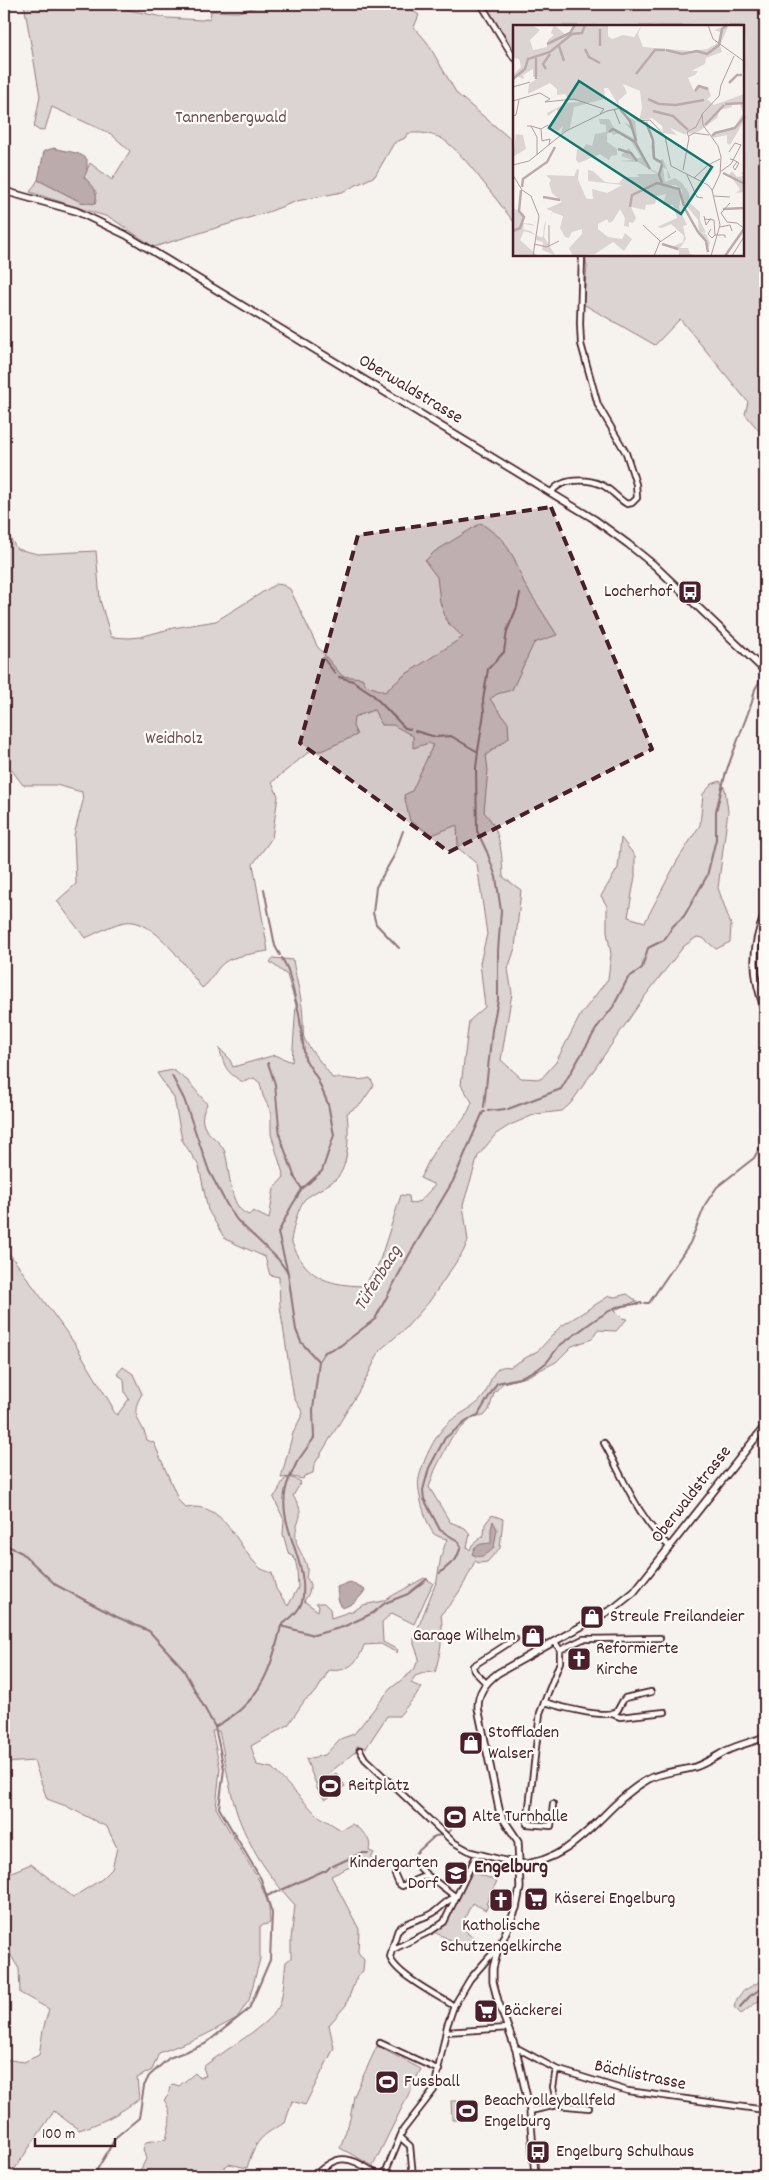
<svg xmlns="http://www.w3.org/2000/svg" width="769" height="2180" viewBox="0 0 769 2180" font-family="Dekko,sans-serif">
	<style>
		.green { fill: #dcd4d2; stroke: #937a7e }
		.water { fill: #bbabac; stroke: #8e7378 }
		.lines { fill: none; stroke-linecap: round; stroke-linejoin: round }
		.stream { stroke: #8e7378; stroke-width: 2 }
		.minor-casing { stroke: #4a1f2b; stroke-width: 8 }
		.tertiary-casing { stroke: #4a1f2b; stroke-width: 9 }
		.minor { stroke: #fdfcf7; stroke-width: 4.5 }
		.tertiary { stroke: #fdfcf7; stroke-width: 5.5 }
		.marked { fill: #4a1f2b; fill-opacity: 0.2; stroke: #4a1f2b; stroke-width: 4; stroke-dasharray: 10 6; stroke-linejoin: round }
		.labels { text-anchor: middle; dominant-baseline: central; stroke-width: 4.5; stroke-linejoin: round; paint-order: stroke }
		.park-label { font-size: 18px; fill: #6e4c55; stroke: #fdfcf7 }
		.street-label { font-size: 18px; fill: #4a1f2b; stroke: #fdfcf7 }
		.poi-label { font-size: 18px; fill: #4a1f2b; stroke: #fdfcf7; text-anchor: start }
		.water-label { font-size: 19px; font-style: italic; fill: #725058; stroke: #fdfcf7 }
		.quarter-label { font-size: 20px; font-weight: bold; fill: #4a1f2b; stroke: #fdfcf7 }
		.inset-river { fill: none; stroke: #bbabac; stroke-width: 2.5 }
		.inset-road { fill: none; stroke: #b19ea1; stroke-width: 1 }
		.view { fill: #0f766e; fill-opacity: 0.15; stroke: #0f766e; stroke-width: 2.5 }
		.inset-edge { fill: none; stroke: #4a1f2b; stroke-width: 2.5 }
	</style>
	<rect width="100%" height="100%" fill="#f6f3ef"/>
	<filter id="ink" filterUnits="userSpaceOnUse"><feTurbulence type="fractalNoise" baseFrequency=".02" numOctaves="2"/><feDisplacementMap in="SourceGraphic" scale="10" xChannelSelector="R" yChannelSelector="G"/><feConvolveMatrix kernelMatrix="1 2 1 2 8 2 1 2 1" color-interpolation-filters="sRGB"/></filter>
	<g filter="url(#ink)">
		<!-- green -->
		<path class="green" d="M24,4h90l15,6 38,8 35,2 8,-2 1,-7 27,1 28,-8h137l16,11 -5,12 13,15 30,52 57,48v80c-19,-23 -48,-66 -70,-82 -8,-6 -28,-9 -37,-6l-2,4 -11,5 -19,33 -33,16 -45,9 -29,11 -114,35 -43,-29 -81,-26 8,-12 43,22 14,2c4,-14 -2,-17 -11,-27l6,-14 22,17 18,-29 -19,-17 -59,-27 -7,22 -5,2 -6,-4 6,-31z
			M491,4h274v434l-20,-24 3,-12 -68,-83 -25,26 -72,-41 4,-37 -2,-12h158v-229h-229v31l-27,-48z
			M481,523l22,17 11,18 11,27 32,50 -23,8 -22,47 -15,4 -7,5 18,24 1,15 -23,17 2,15 -4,42c17,18 18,42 19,65l18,13 -6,58 -7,21 4,24 -11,67 20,18 20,1 15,-17 25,-48 27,-35 3,-25 -4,-22v-26l-6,-10 17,-28 3,-30 14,18v20l-7,41 17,5 32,-61 23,-36 3,-31 9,-10 8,-3 5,8 3,22 -10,77 13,37 -1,17 -14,7 -13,-11 -6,-1 -13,9 -39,50 -74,107 -9,8 -26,3 -26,11 -14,9 -18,22 -15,49 5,36 -5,11 -34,50 -24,27 -25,21 -15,31 -51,84 -1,8 -9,3 -1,3 -10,-2 -12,1 12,-45 10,-20 -9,-15 -14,-91 -1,-30 -9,-2 -5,-18 -40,-18 -17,-29 -9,-44 -17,-26 -8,-42 -17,-25 16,-3 15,11 19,23c-4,8 -6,13 -3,22 4,9 16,15 20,24 7,17 3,58 25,65l4,-4 16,8 5,-31 10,-11 -13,-43v-22l-8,-16 -3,-13 -6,-5 -11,4c-19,-11 -18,-16 -24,-34l10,10 4,9 42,-12 17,7 4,-57 -9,-30 -17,-13 3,-4 20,2c3,21 10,40 10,61 1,6 -1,14 2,19 7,14 19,24 27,38 13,-1 25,4 38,0l4,7 -13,19 -14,9c2,17 3,55 -12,67 -7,5 -25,15 -30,19 -7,8 -12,30 -14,41 14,37 34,45 73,46l15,-23 22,-68 8,1 1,8 10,-3 15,-16 -15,-7c6,-10 10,-22 17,-31 14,-18 27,-21 35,-45l-11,-17 8,-64 16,-14 -5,-44 7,-29 -10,-70 -19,-16 -1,-23 -25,10 -22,-14 -6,-26 8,-4 21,-46 -4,-2 -16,5v-12l-20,-11h-11l-8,-15 -20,7 -1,9 4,9 -36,16h-11l-38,31 6,14 -6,42 -19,26 15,87c-11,2 -35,5 -43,11 -10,7 -13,19 -23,26 -16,-20 -48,-71 -77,-66 -13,2 -27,11 -40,16l-28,-37 19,-17 -2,-49 9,-34 -1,-9 -26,-7h-33l-19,-25v-231l13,20 21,5 58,-3 4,49 11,37 18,1 11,-1 33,-9 43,-7 60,-37 7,1 7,4 27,57 25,30 20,2 4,7 19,7 18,-16 60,-39 -16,-15 -7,-20 -3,-25 -12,-16 9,-9z
			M4,1246l71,98 37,62 1,6 4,3 12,-16 -4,-6 -1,-14 -7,-5 6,-7 10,7 9,20c-14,22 0,26 5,46l7,3 25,58 7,7c38,-8 50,37 72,58 3,4 9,5 14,7l4,16 12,17 10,-18 -1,-20 -2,-9 -7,-7 -5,-18 1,-14 -10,-22v-2c9,-6 5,-27 27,-14l-8,14c16,22 0,24 3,44 2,13 15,22 10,37 7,9 4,16 -2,24l14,10 1,-5 -3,-3h8l6,6 1,9 24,-8 8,-5 20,-4 41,-23 9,5 -19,41 -22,-11 -10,9 1,20 15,8 -1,3 -16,-9 -17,1c-5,17 -17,28 -35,25l-13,22 -11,8 -17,25 -37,21 6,19 15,3 45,47 24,15 11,-6c11,8 20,13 17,27l5,2 -6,11 -7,4 -7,-3 -23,11 28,53 -1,23 6,8 -1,11 -6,5 -11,29 -17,20 5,23 -29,57 -13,-4 -7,22c-24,12 -30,18 -38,45l-18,-4 -17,12h-77l4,-3 7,-14 -3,-10 3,-7 20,-3c4,-15 7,-26 -2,-39l4,-4 2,-9 3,-3 6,2 16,-13 4,4 7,-1 -3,-9c17,-14 70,-44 77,-63 4,-13 4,-29 6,-42l5,-4v-19l4,-34c-24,-26 -48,-60 -59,-95 -8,-25 -11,-53 -17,-79h-7l8,37 -4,40 44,74 9,24 1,17 -10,3v33l-11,41 -12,18 -34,18 -44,17 -7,17 -15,8 2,21c-19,14 -37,24 -60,31l-25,-19 -44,65h-6v-117l20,3 15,-7 4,-25 6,-21 -29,-16 -1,-24 -15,-25v-69l27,-11 42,33 29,-18 10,-10 5,-21 -10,-21 -41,-21 -19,-7 -13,-38 -30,2z
			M627,1294l10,7 -23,9 8,8 5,1 -11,12 -19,-1 -5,9 -20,7 -16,16 -30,15 -23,6 -9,10 -5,17 -5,6h-10l-23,22 -16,32 -6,17 21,35 15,6 5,6 -3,13 3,3 2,-5 12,-10 1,-11 7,-9 11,4 -3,29 -13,14 -8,1 -4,-2c-9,20 -18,38 -34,53 3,21 -1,39 -6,59l-6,-2 -14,5 -4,7 11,5 -23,28h-12l-21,32 -9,-2 -1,5 -40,33 -10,-25 19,-4 15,-16 14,-5 36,-45 24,-19 5,-12 -5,-14v-6l23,-58 4,-24 6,-17c-5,-1 -11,-3 -14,-6 -7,-10 -17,-43 -14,-55 4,-17 15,-41 27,-53 10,-11 28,-16 37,-28 8,-11 8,-34 27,-30l29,-17 21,-23 49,-31 6,1z
			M336,1773l9,13 -20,14 -10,-14z
			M470,1871l27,10 -11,23 2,1 -2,5 -14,-7 -9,19 5,12 8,4 -6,13 -8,-5h-5l-1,-3 -24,-12 10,-9z
			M765,1977v19l-24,18 -7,-7c6,-21 19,-18 31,-30z
			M377,2046l44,23 -48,97 -33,-18 10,-29 4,-23z
			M451,2101h22l1,19h-22z"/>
		<!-- water -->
		<path class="water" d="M54,148c11,4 25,3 33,11v12l-3,6c9,10 15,13 11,27l-14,-2 -43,-22 6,-29z
			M493,1521l4,8 -3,19c-6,6 -14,12 -22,6l3,-7 6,-3 10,-1v-14z
			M350,1582l15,8c-5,9 -13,15 -23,18l-4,-9 -1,-12z"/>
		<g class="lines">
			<!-- stream -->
			<path class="stream" d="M323,658l12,15
				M339,677l14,4 18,12 34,35 5,1
				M415,731l21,6 15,-1 27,16 -2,16 1,63 10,21 9,25 5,34 -3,40v49l-6,30 -8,77
				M478,751l6,-38 -1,-13 5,-31 16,-17 3,-21 10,-24 3,-14
				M264,889l11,57 5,9
				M399,948l-23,-24 -3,-11 3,-26 18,-31 9,-25
				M282,958l6,12 11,43 6,46 12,19 11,26 6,31 -12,36 -20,18 -11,18 -13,26 10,40
				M268,1063l7,21 5,53 15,41 7,11
				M172,1076l12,23 25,72 18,34 10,15 41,39 10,14 8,57 5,12 17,19
				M508,1109l53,-20 37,-63 15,-19 15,-29 14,-10 6,-20 16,-8 9,-14 11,-10 23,-40 9,-37v-28l10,-39 26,-70 3,-13 6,-10
				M497,1110l8,-1
				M488,1111l7,-1
				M645,1303h4l41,-60 16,-40 11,-16 37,-29 11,-20
				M290,1477l7,-15 17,-24 -1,-28 6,-49 6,-9 15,-6 35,-27 34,-64 44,-74 30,-69h2
				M4,1544l18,9 34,32 61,32 32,14 33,36 33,60 9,42 -5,39 42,71 11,34 -2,47 -21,49 -44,35 -36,14 -20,18 -5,10 -5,32 -23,19 -8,14
				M440,1573l16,-14 5,-12 -3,-6 -18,-11 -16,-31 -1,-9 6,-22 16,-30 23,-18 10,-5 19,-32 22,-5 19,-9 9,-7 12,-16 37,-27 20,-12 26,-4
				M282,1625c7,-6 17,-13 20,-23 9,-42 -31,-81 -13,-123
				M215,1727c9,-6 19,-11 26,-18 25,-22 33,-52 40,-83l33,9 29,-8 30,-14 12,-10 23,-9 19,-15
				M447,1833l4,-3
				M414,1855l21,-19 8,-1
				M333,1866l28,-13h7
				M275,1893l48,-22h3l4,-4
				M267,1896l6,-3
				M740,2007l10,-11 15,-10
				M93,2176l14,-23"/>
			<!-- minor casing -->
			<g class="minor-casing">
				<path id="minor" d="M481,4l33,54
					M551,493c9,-15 36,-15 51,-8 10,5 16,14 25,19l5,-1 5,-5 -1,-14 -10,-31 -28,-48 -17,-61 -1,-20 2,-69
					M604,1443c20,36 35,77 66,104
					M555,1642l5,8 23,-11 77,-1
					M486,1683l-12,-12 -1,-5 42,-27
					M544,1702c13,4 63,18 73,9 3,-4 4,-9 8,-13l26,-6
					M612,1714l8,3 45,-5
					M360,1750l5,9 88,83 18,10 48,12
					M553,1804l-2,22 -24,-2 13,-111 20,-51v-12
					M419,1867l8,8
					M395,1875l4,9 3,2 25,-11 29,22
					M394,1949l37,-18 13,-9 33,-68
					M454,2006c-16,-10 -59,-32 -64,-49 2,-7 6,-23 8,-27 7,-9 26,-11 35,-17 8,-5 14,-14 23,-16
					M446,2032l62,-4
					M380,2043l59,27
					M516,2050l3,-1 37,20 72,22 137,19
					M556,2069l-3,18 4,18
					M530,2111l27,-6 32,3
					M400,2137l10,9 3,30
					M314,2176c28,-28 38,-16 67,0
					M381,2176l5,-5 17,-41 31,-40 13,-64 7,-20 16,-27 22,-25 5,-1"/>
			</g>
			<!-- tertiary casing -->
			<g class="tertiary-casing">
				<path id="tertiary" d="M4,191l72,20 50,24 468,284 34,25 26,21 111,106
					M765,914c-14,35 -13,61 0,96
					M519,1864c57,-1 84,-59 128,-84 15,-9 32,-8 48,-13 11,-4 20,-10 31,-16 12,-6 26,-9 39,-14
					M535,2176l-5,-65 -14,-61 -18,-49 -5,-19v-14l4,-15 19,-45 4,-20 -2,-47 -16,-24 -3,-8 -21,-101c0,-16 7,-25 20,-35l116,-65 20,-16 131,-166"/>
			</g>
			<!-- minor -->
			<use href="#minor" class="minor"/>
			<!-- tertiary -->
			<use href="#tertiary" class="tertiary"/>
		</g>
	</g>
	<!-- marked area -->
	<path class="marked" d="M551,507l101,242 -203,103 -149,-109 58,-208z"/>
	<!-- icons -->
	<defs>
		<g id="bus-square" transform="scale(1.25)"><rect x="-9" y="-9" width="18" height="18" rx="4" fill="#4a1f2b" stroke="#fdfcf7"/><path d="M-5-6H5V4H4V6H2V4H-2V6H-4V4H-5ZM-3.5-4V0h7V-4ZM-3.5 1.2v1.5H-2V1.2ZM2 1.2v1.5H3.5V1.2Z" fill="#fff"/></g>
		<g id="shop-square" transform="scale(1.25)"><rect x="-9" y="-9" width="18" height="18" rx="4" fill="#4a1f2b" stroke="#fdfcf7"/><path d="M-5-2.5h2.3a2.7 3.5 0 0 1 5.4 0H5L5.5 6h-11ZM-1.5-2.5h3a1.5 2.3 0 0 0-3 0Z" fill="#fff"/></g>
		<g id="church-square" transform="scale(1.25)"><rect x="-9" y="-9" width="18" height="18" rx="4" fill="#4a1f2b" stroke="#fdfcf7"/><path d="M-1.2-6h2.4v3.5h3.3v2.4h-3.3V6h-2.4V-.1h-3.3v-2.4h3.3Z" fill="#fff"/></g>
		<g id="stadium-square" transform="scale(1.25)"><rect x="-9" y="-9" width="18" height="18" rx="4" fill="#4a1f2b" stroke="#fdfcf7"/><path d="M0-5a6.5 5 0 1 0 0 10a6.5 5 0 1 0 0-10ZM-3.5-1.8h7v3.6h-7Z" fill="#fff"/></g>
		<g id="school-square" transform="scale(1.25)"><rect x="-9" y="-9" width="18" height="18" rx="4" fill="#4a1f2b" stroke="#fdfcf7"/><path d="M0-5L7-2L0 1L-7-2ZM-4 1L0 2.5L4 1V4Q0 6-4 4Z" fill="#fff"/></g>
		<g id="supermarket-square" transform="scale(1.25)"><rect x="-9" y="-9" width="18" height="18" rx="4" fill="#4a1f2b" stroke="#fdfcf7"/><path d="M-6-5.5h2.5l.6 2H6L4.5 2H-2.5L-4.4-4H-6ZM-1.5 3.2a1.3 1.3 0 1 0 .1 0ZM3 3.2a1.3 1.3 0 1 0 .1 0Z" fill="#fff"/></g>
	</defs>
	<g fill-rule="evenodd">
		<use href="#bus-square" x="690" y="592"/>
		<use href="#shop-square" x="592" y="1617"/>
		<use href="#shop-square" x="533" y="1636"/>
		<use href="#church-square" x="579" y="1659"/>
		<use href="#shop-square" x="471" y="1743"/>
		<use href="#stadium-square" x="330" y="1786"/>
		<use href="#stadium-square" x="455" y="1817"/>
		<use href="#school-square" x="456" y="1873"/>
		<use href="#supermarket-square" x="536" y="1899"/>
		<use href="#church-square" x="501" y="1900"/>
		<use href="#supermarket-square" x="486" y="2011"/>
		<use href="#stadium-square" x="387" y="2082"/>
		<use href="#stadium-square" x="467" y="2111"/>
		<use href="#bus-square" x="538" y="2152"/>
	</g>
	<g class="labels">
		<!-- park labels -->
		<g class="park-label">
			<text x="231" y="118">Tannenbergwald</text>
			<text x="174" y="739">Weidholz</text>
		</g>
		<!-- street labels -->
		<g class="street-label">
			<text transform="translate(410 390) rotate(31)">Oberwaldstrasse</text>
			<text transform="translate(692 1495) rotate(-52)">Oberwaldstrasse</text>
			<text transform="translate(640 2076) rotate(12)">Bächlistrasse</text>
		</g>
		<!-- poi labels -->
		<g class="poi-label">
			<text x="672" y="592" text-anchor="end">Locherhof</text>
			<text x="610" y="1617">Streule Freilandeier</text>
			<text x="516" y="1636" text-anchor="end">Garage Wilhelm</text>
			<text x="596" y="1649">Reformierte<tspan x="596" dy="21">Kirche</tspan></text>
			<text x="488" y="1733">Stoffladen<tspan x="488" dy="21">Walser</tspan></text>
			<text x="348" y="1786">Reitplatz</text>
			<text x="472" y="1817">Alte Turnhalle</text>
			<text x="438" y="1863" text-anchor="end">Kindergarten<tspan x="438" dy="21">Dorf</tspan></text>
			<text x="554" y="1899">Käserei Engelburg</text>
			<text x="501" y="1926" text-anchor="middle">Katholische<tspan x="501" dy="21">Schutzengelkirche</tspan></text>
			<text x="504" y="2011">Bäckerei</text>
			<text x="404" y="2082">Fussball</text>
			<text x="484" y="2101">Beachvolleyballfeld<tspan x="484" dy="21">Engelburg</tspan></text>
			<text x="556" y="2152">Engelburg Schulhaus</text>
		</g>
		<!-- water labels -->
		<g class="water-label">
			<text transform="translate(379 1279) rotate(-58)">Tüfenbacg</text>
		</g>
		<!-- quarter labels -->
		<g class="quarter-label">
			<text x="511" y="1868">Engelburg</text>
		</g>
	</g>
	<!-- overview -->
	<g transform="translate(513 25)">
		<rect width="231" height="231" fill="#f6f3ef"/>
		<path d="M0,0h19l8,5 -10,10 3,10 14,-3 1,-7 6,-5 -3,-2 3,-8 11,9 6,-3 1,-6h36v11l4,3 11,-4 11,2 8,-12 -4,9 5,13 48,4 16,-2 11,-6 2,-11 -6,-2 15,-5 -9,20 2,7 -16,6 -1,6 -10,5 -3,2h6l-3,4 -7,3 6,13 3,-6 11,2 3,9 -4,3 7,6 30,-11v27l-14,24 -3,-2v11v-19l-14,3 -1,-3 23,-9 8,-13 -3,-9 -8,-1v4l-12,3 -3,8 -19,14 -9,2 -2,-4 -1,5 -16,-7 7,7 -14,-2 -1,-7 -10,-8 -13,3 3,-13 -2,-17 -17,-7 4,9 -9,8 1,5 -11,-18h-4l1,10h3l-34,9 -4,21 -9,6 2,-8 -5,5 -11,-5 11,-9 -1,-8 -9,7 -1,-3 19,-10 15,-1 -13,-3 -3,-5 -8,1v-6l-7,-6 -22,11 1,-10 10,-7h-6v-8l-10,6 1,4 -8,-3 -3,7v-8l8,-8 -2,-8 -6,-1zM112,90l10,6 3,24 13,24 7,4 4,-9 -7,-3 -2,-4 -2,-11 2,-5 1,16 2,4 7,-2 8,19 -3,1 -1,-10 -4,-1 2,14 10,-4 7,5 7,10 1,10 10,9v8l6,13 -7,-1 7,2 4,9 -2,5 -1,-8 -8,-7 -1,-13 -16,-20v-10l-6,-5h-11l11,3 5,5 -2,15 8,17 -4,1 3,13 -6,9h8l2,6 11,2h-22v-5l-7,-4 11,-5 1,-6 -13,-12 -9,4 -5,-1 20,-9 -4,-13h-10l3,-11 -9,2 -2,8 -9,1 -1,5 -14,-3 5,11 -3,5 -4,-1v5l-5,-1 1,-8 -5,-9 -7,12 -4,2 -2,-4 -9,5v5l10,8 14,2 3,-6 7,6 -8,12 -11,-9 -18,12 -22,2 -4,-8 13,-14v-5l-10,3 -3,6 -4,-1 -5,-9 3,-12 -11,-4 -3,13 3,-14 -6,-2 16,-7 -10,-9 -3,-10 2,-3 -5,-5 28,1 3,-7 2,1 -1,9 8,19 4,1h3l-1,-10 15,4 15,-8 -34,-4v-11l5,1 12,11 7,1h7l5,-6h15l-2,-3h20l-19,-12 -18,-1 13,-1 -12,-4 3,-4 -5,-4 6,3 4,-3 7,11 5,-2 -12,-19 -9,-5 -7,2 -2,-4 -4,3v8l10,7v6l-6,1 -2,4 -9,-6 -21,9 -3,-3 1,-11h6l3,-5 6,2 3,-12 11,-2v-7l-6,-1 -1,-5h10l5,9 21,11 -3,-9 -8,-7 6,2zM3,109l7,1 3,14 -13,8zM219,146l5,6 6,-1 -2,-4 3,1v19l-8,1 4,-4 -9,-12 -8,-3 6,1zM0,183l4,2 3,-2 -1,3 5,3 -2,9 10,1 3,2 -11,-2 -1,5 7,2 10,6h3l1,-11 2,-7 -2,18 11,18 -13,-5 1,-8 -7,-2v-5l-12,-4 -4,9 18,16h-25z" fill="#dcd4d2"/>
		<path class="inset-river" d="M87,4v17M34,19l23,-11 5,-8M46,21l5,15M72,24l4,8 11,6M153,25l16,4 15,-3 10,3 12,-9 3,-16 5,-4M33,44l-3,-5 7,-10M123,49l19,-24h10M0,54l12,-10 3,-10 22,-7 22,-18 10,-1 3,-8M23,54v-21M216,58l8,-8h5M182,66l4,-5 9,3M135,74l11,5 17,1 28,-5M212,79l20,-1M107,84l10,12 6,20M140,86l20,5 15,14M133,97l7,18M192,100l19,-20M96,107l4,-3 22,13M199,111l3,-3 20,-5 10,-12M140,115l1,18 8,5M122,117l15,27M105,124l13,4 6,8M149,139l-3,11 3,8M210,148l22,11M9,162l1,-8 24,-17 8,-15M30,172l17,3M117,182l2,-12 25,-12 22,6 5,17M171,182l14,25M210,184l22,-1M0,206l7,-3 4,-11 -5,-6 2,-21M185,207l8,9 2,11M149,219l16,5M212,231l19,-27"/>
		<path class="inset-road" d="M195,0l5,14 32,23M0,62l17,-5M0,76l27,-8 10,6 -5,3 29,-3 30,10 -4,5M101,84l6,15M189,89l1,11 15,21 3,11 -1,17 -8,17M0,91l3,-1 3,-15M14,101h4l6,11v18M18,101l10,3 7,-4M28,104l1,12 8,-2 -1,6M176,111l5,-3 15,2M217,134l4,1 5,3 -4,7 -2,-3 4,-5M0,140l16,-4 37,-30 41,-20 14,-3 17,13 12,-1 15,16 6,30 37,19 4,5 8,35 -9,31M170,145l6,-32 -2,-6 9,-5 7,-14 16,-17 2,-11 13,-29M207,147l11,-8 10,-19 -6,-2 -6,9M0,150l9,15 9,6 8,20 -6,40M174,150l10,22 6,1M181,153l14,-13 12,-6M200,171l17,1M217,178l-9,10 6,9 10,1 8,6M191,191l2,9 5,-7M191,194l10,1 1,15h10v3M130,200l17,16 -6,15M207,202l10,-2 2,6M198,204l-3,5 4,4 3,-3M147,217l16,-11M21,219l13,3 12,-6M36,221v-21M219,231l13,-21"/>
		<path class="view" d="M66,56l133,86 -31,47 -132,-86z"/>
		<rect width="231" height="231" class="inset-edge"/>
	</g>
	<!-- margin -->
	<rect width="769" height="2180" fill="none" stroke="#fdfcf7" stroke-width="20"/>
	<rect x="10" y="10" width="749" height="2160" fill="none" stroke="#4a1f2b" stroke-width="2" filter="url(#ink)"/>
	<!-- scale -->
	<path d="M35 2138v8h80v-8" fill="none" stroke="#4a1f2b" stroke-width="2.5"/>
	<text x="42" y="2138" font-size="15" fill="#4a1f2b" stroke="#fdfcf7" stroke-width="4" paint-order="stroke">100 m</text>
</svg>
